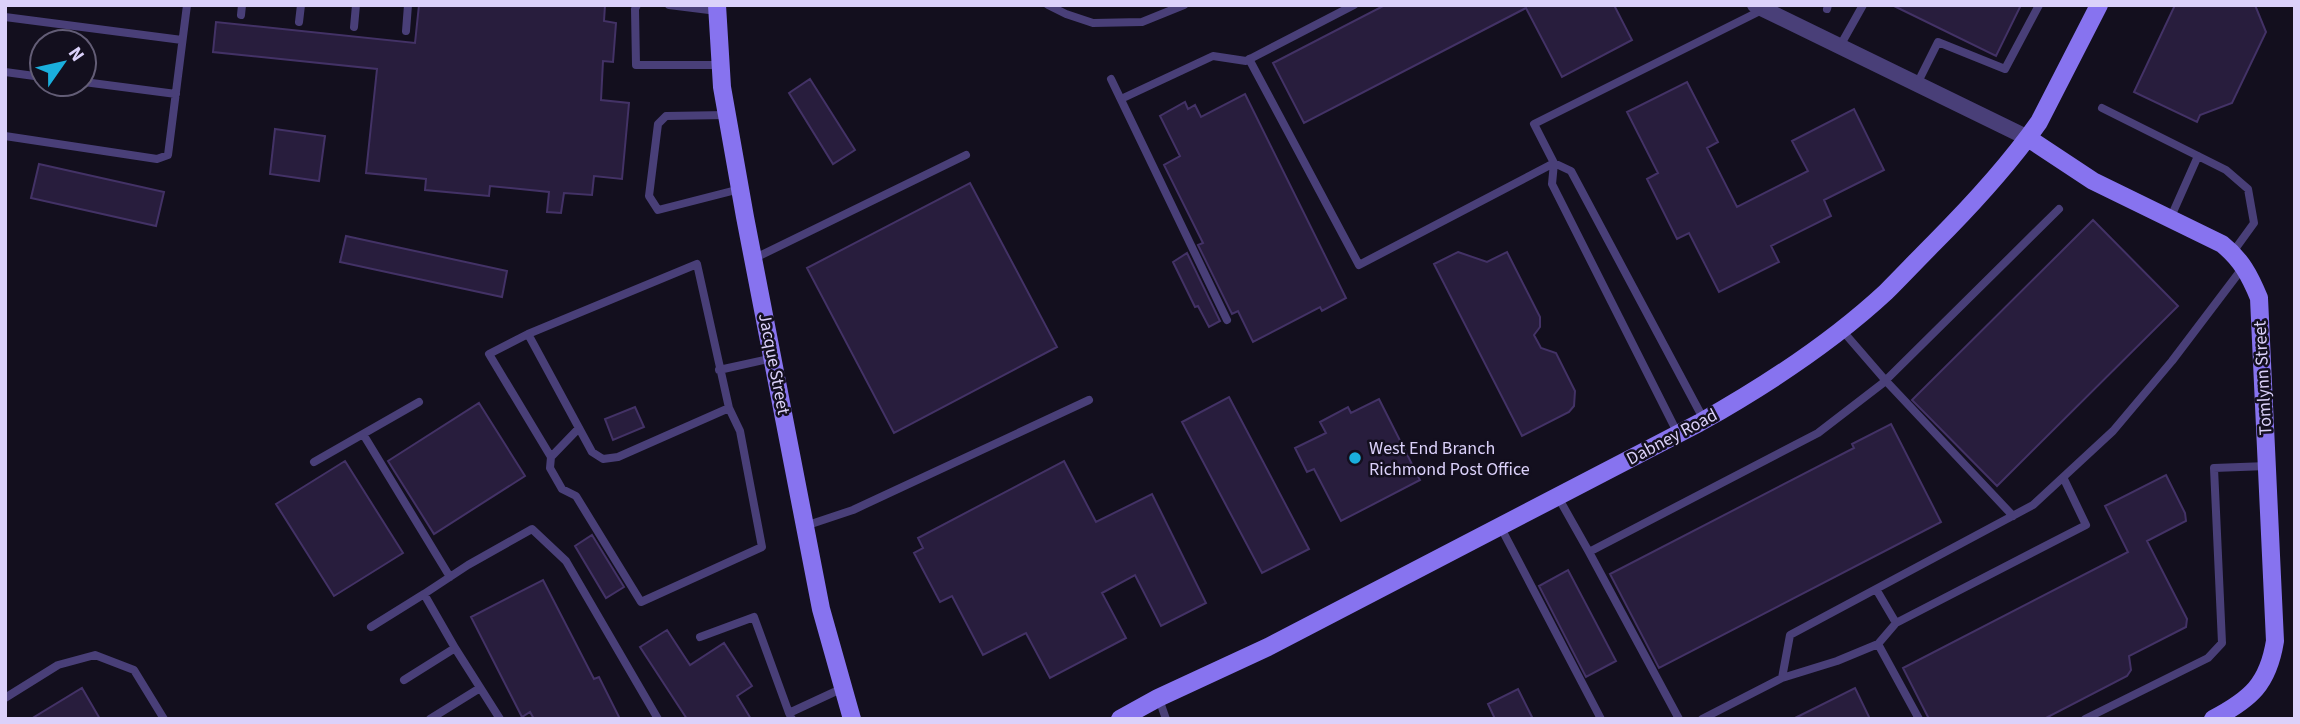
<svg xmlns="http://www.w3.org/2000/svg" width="2300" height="724" viewBox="0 0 2300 724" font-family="'Source Sans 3',sans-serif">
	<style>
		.building { fill: #281d3d; stroke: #433266; stroke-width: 2 }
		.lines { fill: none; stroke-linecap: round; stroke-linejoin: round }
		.lane { stroke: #493f78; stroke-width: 8 }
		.street { stroke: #493f78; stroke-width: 16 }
		.secondary { stroke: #8773ef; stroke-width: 18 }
		.poi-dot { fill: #1aafdd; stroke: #130f1e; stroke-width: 2.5 }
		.labels { text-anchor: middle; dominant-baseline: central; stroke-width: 5; stroke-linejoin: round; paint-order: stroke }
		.street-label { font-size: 18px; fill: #dbd1fa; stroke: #130f1e }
		.poi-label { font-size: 18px; fill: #dbd1fa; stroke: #130f1e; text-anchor: start }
	</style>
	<rect width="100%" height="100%" fill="#130f1e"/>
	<!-- building -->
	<path class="building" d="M419,5h186l-1,16 12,2 -3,39 -10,-1 -2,39 28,3 -7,76 -28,-3 -2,19 -28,-2 -3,20 -14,-1 2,-20 -59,-6 -1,10 -64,-6 1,-11 -60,-6 11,-104 -164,-17 3,-30 199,21z
		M1385,5h229l18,35 -70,37 -36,-69 -222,115 -31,-60z
		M1892,5h129l-25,51z
		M2175,5h80l11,27 -34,71 -32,12 -3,7 -63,-30z
		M810,79l45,71 -22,14 -44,-71z
		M1687,82l31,60 -11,6 30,59 71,-36 -16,-30 62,-32 30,61 -60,30 7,16 -60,30 8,16 -60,30 -30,-59 -12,6 -30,-60 11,-6 -31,-61z
		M1245,94l101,204 -24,13 -2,-4 -67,35 -15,-31 -6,3 -34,-69 5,-2 -39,-78 16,-9 -20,-40 25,-14 3,7 7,-4 6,12z
		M275,129l50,7 -6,45 -49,-7z
		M39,164l125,28 -8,34 -125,-28z
		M970,183l87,164 -163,86 -87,-165z
		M2093,220l85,86 -181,180 -85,-86z
		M346,236l161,35 -5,26 -162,-35z
		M1458,252l29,10 20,-10 33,65v10l-6,8 7,13 15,5 19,38 -1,15 -5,6 -47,24 -88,-172z
		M1187,253l33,68 -11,6 -11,-21 -3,1 -22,-45z
		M1229,397l80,152 -47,24 -80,-151z
		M1379,399l41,81 -79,41 -27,-52 -7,3 -12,-24 31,-15 -6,-11 28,-15 3,6z
		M479,403l46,73 -91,58 -46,-73z
		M635,407l9,20 -31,13 -8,-21z
		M1891,424l50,98 -282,146 -49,-94 244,-126 -2,-4z
		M345,461l58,92 -69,43 -58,-92z
		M1064,461l32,61 56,-28 54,109 -45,23 -26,-51 -33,18 24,45 -76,40 -24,-45 -43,22 -31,-59 -12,6 -26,-49 9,-5 -5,-10z
		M2166,475l19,38 1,8 -39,20 40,78 -1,8 -57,29 2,14 -4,6 -83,43h-115l-26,-51 225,-116 -23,-46z
		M592,535l32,52 -18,11 -31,-52z
		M1568,570l48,91 -30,16 -47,-91z
		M543,580l51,99 5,-2 21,42h-86l-4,-7 -8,5 -51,-100z
		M667,630l23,35 34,-22 28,43 -15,10 14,23h-64l-47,-72z
		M82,688l18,31h-69z
		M1855,688l15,31h-77z
		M1518,689l15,30h-38l-7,-15z"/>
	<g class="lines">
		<!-- lane -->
		<path class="lane" d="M637,5l-2,4 1,56h85
			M669,5l48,6
			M1048,5l18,9 27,9 49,-1 42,-17
			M1827,9l1,-4
			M241,15l1,-10
			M5,17l177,23
			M299,22l2,-17
			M354,27l2,-22
			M406,31l2,-26
			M1840,46l23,-41
			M1249,59l110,206 195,-102
			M5,72l37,5
			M1111,79l116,241
			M84,82l92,12
			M1917,84l21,-42 67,27 34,-64
			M1121,99l92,-43 33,5 108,-56
			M2102,108l124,62 22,19 6,34 -21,29
			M727,115l-61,1 -8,8 -9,72 9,14 82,-21
			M5,136l152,23 11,-4 19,-150
			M1554,163l17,8 133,249
			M2170,219l28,-63
			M753,259l213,-104
			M697,264l32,144 -111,49 -15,2 -11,-7 -64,-118z
			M1841,329l45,52 127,135
			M528,334l-39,20 62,103
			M719,370l54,-12
			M419,402l-56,32 87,143
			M579,428l-28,29 -1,11 12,21 14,7 65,106 121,-55 -22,-116 -11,-23
			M1678,434l-126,-250 2,-21 -20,-39 230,-115
			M314,462l49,-28
			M1558,497l31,55 229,-119 65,-50 176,-174
			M805,526l48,-16 236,-110
			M1500,526l101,193
			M1589,552l90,167
			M1876,589l20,34 -18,21 41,75
			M1896,623l190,-98 -23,-48
			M371,627l53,-33
			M700,637l54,-20 35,96
			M1782,678l55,-17 41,-17
			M404,680l51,-32
			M5,698l53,-33 37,-10 39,15 30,49
			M1159,699l7,20
			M430,719l50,-31
			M500,719l-45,-71 -31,-54 44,-29 64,-36 34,32 92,158
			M792,719l-3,-6 54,-25
			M1702,719l80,-41 8,-43 243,-130 80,-74 59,-70 72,-95
			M2085,719l123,-61 14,-15 -8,-175 53,-2"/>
		<!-- street -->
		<path class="street" d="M1755,5l273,133"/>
		<!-- secondary -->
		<path class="secondary" d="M717,5l5,82 23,130 76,392 31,110
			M2028,138l65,43 129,63c19,15 28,32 37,54l16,343c-7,43 -24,58 -62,78
			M1120,719l38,-21 110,-51 431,-224c66,-37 131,-79 187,-131 16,-16 32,-33 48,-49 38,-38 74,-77 105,-121l60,-117"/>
	</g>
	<!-- markers -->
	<circle class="poi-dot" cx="1355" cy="458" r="7"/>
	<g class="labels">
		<!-- street labels -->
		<g class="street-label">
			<text transform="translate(774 364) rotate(79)">Jacque Street</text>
			<text transform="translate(2263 378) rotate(-93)">Tomlynn Street</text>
			<text transform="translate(1672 437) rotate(-28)">Dabney Road</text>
		</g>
		<!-- poi labels -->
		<g class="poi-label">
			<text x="1369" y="448">West End Branch<tspan x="1369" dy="21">Richmond Post Office</tspan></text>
		</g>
	</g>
	<!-- border -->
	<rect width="2300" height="724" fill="none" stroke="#dbd1fa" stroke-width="14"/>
	<!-- north arrow -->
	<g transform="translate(63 63) rotate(56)"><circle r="33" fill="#130f1e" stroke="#635d76" stroke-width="2"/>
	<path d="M0-5L12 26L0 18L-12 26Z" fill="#1aafdd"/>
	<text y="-10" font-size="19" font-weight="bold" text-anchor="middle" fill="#dbd1fa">N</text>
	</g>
</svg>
